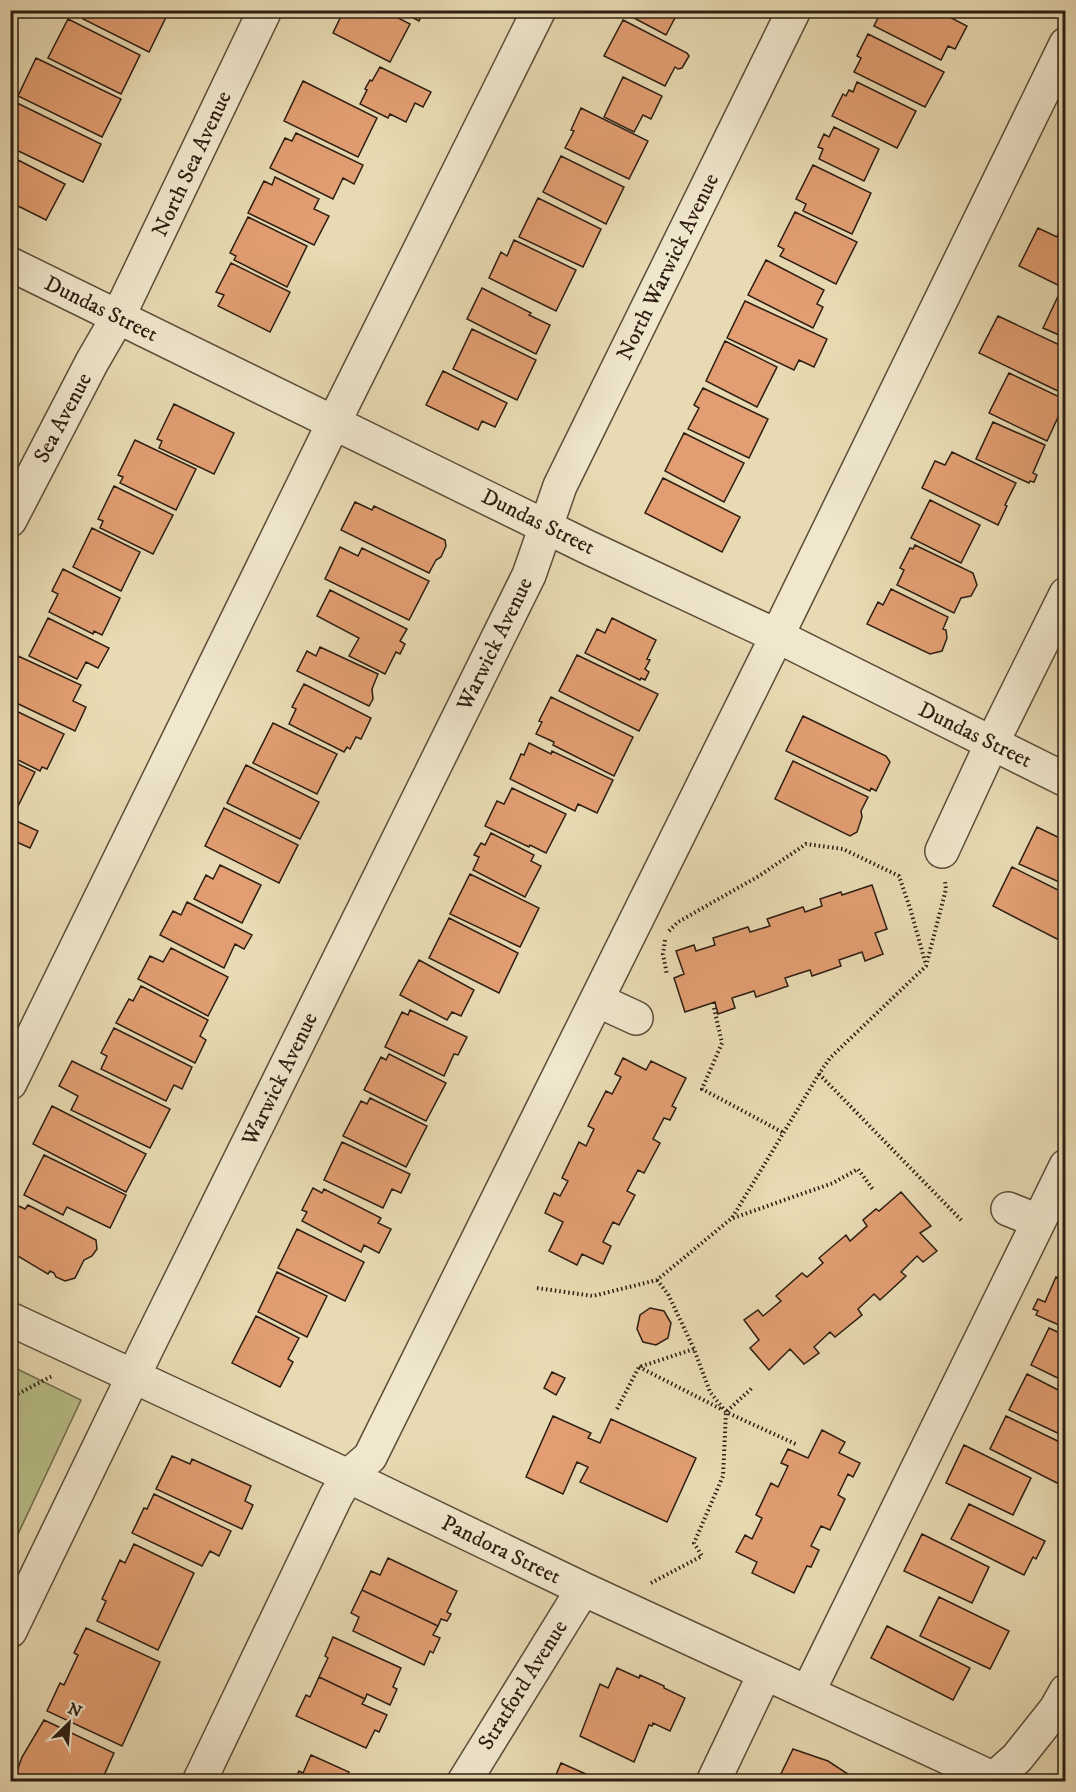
<svg xmlns="http://www.w3.org/2000/svg" width="1076" height="1792" viewBox="0 0 1076 1792" font-family="'IM FELL DW Pica',serif">
	<style>
		.green { fill: #b8bf8a; stroke: #726e4e; stroke-width: 1.5 }
		.building { fill: #e29e72; stroke: #2d1e12; stroke-width: 1.5 }
		.lines { fill: none; stroke-linecap: round; stroke-linejoin: round }
		.minor-casing { stroke: #5c4d3a; stroke-width: 36 }
		.path { stroke: #2d1e12; stroke-width: 4; stroke-dasharray: 1.5 3; stroke-linecap: butt }
		.minor { stroke: #f0e7cd; stroke-width: 33 }
		.labels { text-anchor: middle; dominant-baseline: central; stroke-width: 4.5; stroke-linejoin: round; paint-order: stroke }
		.street-label { font-size: 22px; fill: #2d1e12; stroke: #f0e7cd }
	</style>
	<rect width="100%" height="100%" fill="#e8dab2"/>
	<filter id="stains"><feTurbulence type="fractalNoise" baseFrequency=".00333" numOctaves="4"/><feColorMatrix values="0 0 0 0 .2 0 0 0 0 .09 0 0 0 0 .02 0 0 0 .5 -.17"/></filter>
	<radialGradient id="worn" r=".72"><stop offset=".6" stop-color="#630" stop-opacity="0"/><stop offset="1" stop-color="#630" stop-opacity=".3"/></radialGradient>
	<!-- green -->
	<path class="green" d="M11,1366l70,34 -70,149z"/>
	<!-- building -->
	<path class="building" d="M88,10h74l6,3 -19,39 -66,-33z
		M344,10h39l27,14 -20,38 -57,-29z
		M398,10h26l-5,11z
		M619,10h60l-13,25z
		M882,10h54l31,16 -12,23 -7,-3 -7,14 -67,-34z
		M944,10h14l-3,6z
		M68,19l72,36 -19,39 -73,-36z
		M623,20l64,33 2,3 -7,12 -4,1 -3,-2 -10,19 -61,-30z
		M868,34l76,38 -19,35 -71,-35 7,-14 -4,-2z
		M36,58l85,41 -19,38 -84,-41z
		M380,67l51,25 -8,15 -8,-4 -9,19 -16,-8 -2,4 -28,-14 7,-14 -2,-1 5,-9 2,1z
		M623,77l39,19 -11,23 -8,-4 -9,17 -30,-15z
		M303,81l74,37 -19,39 -74,-36z
		M857,82l59,29 -19,37 -65,-32 11,-22 3,2 3,-6 4,2z
		M13,101l88,43 -18,38 -73,-35v-41z
		M581,108l67,33 -19,38 -64,-31 9,-17 -3,-1z
		M834,127l45,22 -15,32 -45,-22 4,-10 -5,-2 6,-13 5,3z
		M296,133l67,32 -9,19 -11,-6 -10,21 -63,-31 15,-30 7,3z
		M561,156l63,31 -18,37 -63,-32z
		M18,160l47,24 -19,36 -36,-18v-7l7,-12 -7,-3v-6z
		M813,165l58,28 -19,41 -49,-23 3,-7 -10,-5z
		M275,177l44,22 -5,10 15,7 -15,29 -66,-32 16,-32 8,4z
		M538,198l63,31 -18,38 -64,-30z
		M1066,201v16l-7,-3z
		M795,212l62,30 -21,42 -56,-28 4,-7 -6,-3z
		M248,217l59,29 -20,41 -53,-27 2,-4 -6,-3z
		M1038,228l19,9 1,-3 8,4v51l-47,-23z
		M514,240l62,30 -20,41 -67,-33 12,-26 6,4z
		M766,260l58,30 -7,14 6,3 -10,21 -65,-33z
		M231,263l59,29 -20,40 -52,-26 6,-11 -8,-3z
		M482,288l49,25 -2,2 21,10 -14,29 -69,-35z
		M1061,290l5,2v46l-23,-10z
		M745,301l82,38 -13,28 -15,-7 -5,10 -67,-32z
		M998,316l68,32v32l-6,12 -81,-39z
		M472,329l64,31 -19,40 -64,-31z
		M725,341l52,26 -20,40 -51,-26z
		M443,371l64,32 -12,24 -13,-6 -4,9 -52,-25z
		M1009,373l57,27 -19,41 -58,-28z
		M703,388l65,31 -19,39 -61,-29 11,-21 -5,-3z
		M174,404l60,29 -20,41 -55,-26 3,-7 -5,-2z
		M993,422l52,23 -12,28 4,2 -3,7 -4,-1 -1,2 -53,-24z
		M684,433l60,30 -20,39 -59,-31z
		M135,440l61,29 -20,41 -56,-27 3,-6 -5,-2z
		M952,452l64,31 -11,22 2,1 -9,19 -76,-37 13,-27 10,4z
		M663,478l77,39 -18,35 -77,-39z
		M114,486l59,29 -20,39 -53,-26 3,-7 -5,-2z
		M930,500l50,25 -19,38 -50,-25z
		M355,502l17,8 2,-4 71,34 1,6 -5,11 -5,3 -7,13 -88,-43z
		M92,528l48,24 -19,39 -48,-24z
		M915,545l58,28 4,12 -6,11 -10,2 -7,15 -57,-28 7,-15 -4,-2 10,-20 3,1z
		M340,547l18,9 4,-8 67,33 -20,39 -84,-41z
		M63,569l57,29 -18,37 -8,-4 -1,3 -44,-22 9,-18 -6,-3z
		M891,589l57,28 -5,12 3,1 1,8 -5,13 -12,3 -63,-30 11,-22 5,3z
		M330,590l77,39 -7,12 5,3 -5,10 -4,-2 -11,22 -36,-18 10,-18 -42,-22z
		M48,618l61,30 -11,20 -12,-6 -9,17 -48,-23z
		M612,618l44,22 -9,19 3,1 -5,9 4,3 -4,8 -4,-2 -1,2 -55,-27 12,-24 8,4z
		M320,647l58,27 -6,15 1,10 -4,7 -72,-35 10,-20 9,5z
		M577,655l81,39 -19,37 -80,-40z
		M18,656l63,29 -8,16 13,6 -11,24 -65,-31v-29z
		M304,684l67,34 -10,21 -5,-2 -6,12 -3,-2 -3,5 -55,-28 7,-15 -4,-2z
		M551,697l82,40 -19,39 -61,-31 1,-3 -18,-8 6,-12 -3,-1z
		M10,708l54,26 -17,35 -5,-2 -2,4 -30,-15z
		M803,716l83,40 4,6 -14,29 -5,-3 -1,3 -84,-40z
		M273,723l64,31 -20,40 -64,-31z
		M529,743l22,11 1,-3 61,29 -16,33 -19,-9 -3,7 -65,-32 11,-25 3,1z
		M10,760l25,12 -20,40 -5,-2z
		M793,761l75,36 -7,14 1,6 -5,15 -7,4 -75,-37z
		M246,765l73,37 -19,37 -73,-36z
		M512,788l54,26 -20,39 -16,-8 -1,2 -44,-21 12,-25 7,3z
		M224,808l74,37 -19,38 -74,-37z
		M10,818l28,13 -8,17 -18,-8 -2,3z
		M1037,827l29,14v44l-47,-21z
		M491,833l43,22 -3,6 10,5 -16,31 -52,-27 6,-13 -5,-2 7,-12 4,2z
		M220,865l41,20 -19,38 -48,-24 12,-24 7,4z
		M1012,867l54,27v32l-7,14 -66,-34z
		M470,874l69,34 -19,39 -70,-33z
		M872,885l15,44 -12,4 8,21 -18,7 -3,-9 -23,8 2,6 -29,10 -2,-6 -25,8 3,8 -32,11 -2,-6 -22,7 3,10 -17,6 -3,-12 -30,10 -11,-34 10,-4 -8,-23 18,-6 2,6 19,-6 -2,-7 35,-11 2,5 20,-6 -3,-7 36,-12 2,5 17,-6 -2,-7 21,-7 1,3z
		M187,902l65,33 -8,14 -9,-5 -11,24 -64,-33 13,-24 8,4z
		M449,918l69,35 -19,40 -70,-35z
		M171,948l57,29 -20,39 -70,-37 12,-23 13,6z
		M419,960l55,30 -13,26 -9,-4 -5,8 -47,-25z
		M141,986l67,34 -8,16 6,4 -11,23 -79,-40 13,-24 4,2z
		M410,1010l57,27 -9,18 -4,-1 -10,22 -59,-29 17,-35 6,3z
		M114,1028l78,39 -10,22 -8,-4 -8,16 -65,-32 6,-13 -6,-3z
		M389,1054l57,29 -20,38 -62,-31 17,-33 5,3z
		M623,1058l23,12 5,-9 35,17 -14,28 4,2 -6,12 -6,-2 -11,21 7,4 -16,30 -6,-3 -11,21 8,4 -16,30 -6,-3 -10,20 8,4 -8,18 -21,-10 -5,11 -28,-14 14,-29 -18,-9 9,-20 6,3 8,-15 -6,-3 17,-36 7,4 8,-17 -6,-3 18,-35 6,3 9,-17 -6,-3z
		M72,1061l98,48 -20,39 -79,-38 7,-14 -19,-10z
		M370,1098l57,28 -21,41 -63,-31 18,-35 6,3z
		M52,1106l94,48 -20,38 -93,-48z
		M342,1142l68,32 -9,19 -9,-4 -9,19 -59,-28z
		M44,1155l82,40 -16,33 -43,-21 -4,8 -39,-20z
		M313,1188l9,5 2,-4 57,29 -3,5 13,6 -12,24 -15,-8 -3,7 -59,-31 5,-9 -5,-2z
		M901,1192l30,34 -11,7 17,18 -14,11 -6,-6 -16,16 5,4 -26,24 -6,-6 -16,15 4,6 -27,22 -5,-5 -16,15 5,6 -15,11 -14,-15 -21,21 -19,-22 9,-8 -15,-20 14,-10 5,6 18,-15 -5,-5 26,-23 5,4 16,-14 -4,-5 27,-23 4,6 17,-15 -4,-6 13,-11 3,2z
		M10,1202l15,7 3,-4 68,35 1,9 -5,7 -8,4 -9,18 -10,3 -9,-4 -2,-4 -4,-2 -2,3 -32,-19 1,-3 -7,-2z
		M297,1229l67,33 -19,39 -67,-33z
		M277,1272l50,24 -20,41 -49,-25z
		M1056,1277l10,4v47l-30,-13 2,-4 -5,-2 5,-10 7,3z
		M650,1308l14,3 7,12 -3,15 -12,7 -13,-3 -6,-13 3,-14z
		M256,1316l43,22 -11,21 5,3 -13,25 -48,-24z
		M1049,1328l17,8v46l-35,-17z
		M552,1372l13,6 -9,17 -12,-7z
		M1027,1374l39,20v43l-57,-27z
		M553,1416l38,17 -3,5 12,5 11,-24 85,39 -29,64 -87,-40 8,-15 -11,-5 -14,32 -37,-17z
		M1006,1416l60,29 -1,42 -75,-38z
		M822,1430l23,12 -6,11 21,10 -7,14 -5,-3 -10,21 7,4 -15,31 -9,-4 -10,20 8,4 -8,17 -4,-1 -13,27 -42,-20 5,-11 -21,-10 9,-17 7,4 10,-21 -6,-3 15,-32 7,4 10,-21 -7,-3 7,-14 20,9z
		M964,1445l67,33 -18,37 -67,-32z
		M172,1456l18,8 2,-5 59,27 -6,15 8,4 -11,24 -86,-40z
		M154,1494l77,37 -12,25 -9,-5 -8,15 -70,-33 12,-25 3,1z
		M969,1504l76,37 -9,18 -3,-2 -9,18 -73,-36z
		M922,1534l67,33 -17,36 -68,-32z
		M134,1544l60,29 -36,77 -61,-29 9,-20 -4,-2 18,-39 5,3z
		M388,1558l69,33 -10,21 4,2 -4,7 -6,-2 -3,7 -76,-36 9,-19 9,4z
		M362,1590l76,36 -5,9 7,3 -7,15 -3,-2 -6,14 -71,-34 6,-14 -8,-4z
		M939,1597l70,34 -19,38 -70,-33z
		M887,1626l83,42 -17,32 -82,-42z
		M86,1628l74,34 -38,84 -75,-35 13,-28 4,2 14,-30 -4,-2z
		M333,1637l68,31 -8,19 4,2 -7,16 -23,-11 -2,5 -46,-22 9,-19 -3,-2z
		M617,1668l22,10 1,-3 24,11v2l21,10 -15,33 -17,-8 -1,3 -3,-1 -15,37 -54,-26 20,-52 8,4z
		M319,1677l46,22 -3,5 25,11 -8,17 -4,-2 -9,18 -70,-32 10,-21 4,2z
		M44,1720l70,33 -13,29h-88l9,-25z
		M793,1749l35,12 32,21h-83z
		M311,1755l38,17 -5,10 -50,-1 5,-10 4,2z
		M561,1763l36,16 -1,3h-43z"/>
	<g class="lines">
		<!-- minor casing -->
		<g class="minor-casing">
			<path id="minor" d="M10,264l575,282 192,90 289,144
				M10,520l82,-158 26,-45 147,-307
				M942,851l50,-108 74,-149
				M597,1000l39,18
				M10,1083l324,-661 205,-412
				M1008,1209l30,12
				M10,1319l338,157 235,113 418,193
				M10,1631l136,-281 383,-775 31,-89 234,-476
				M808,1692l258,-526
				M199,1782l137,-286 12,-20 22,-19 407,-821 289,-592
				M464,1782l119,-193
				M713,1782l52,-109
				M990,1782l27,-24 39,-49 10,-18"/>
		</g>
		<!-- path -->
		<path class="path" d="M669,931l9,-9 81,-46 47,-32 37,5 56,27 11,32 16,57
			M665,940l-2,14 4,21
			M714,1008l8,35 -20,46 82,44
			M819,1074l144,148
			M733,1218l100,-35 25,-14 16,22
			M657,1280l11,14 26,55 16,43 16,20 72,33
			M537,1288l56,8 64,-16 75,-62 87,-144 11,-16 96,-92 20,-77 -1,-7
			M639,1367l84,43
			M10,1398l42,-22
			M617,1409l22,-42 55,-18
			M651,1583l51,-27 -8,-13 29,-67 3,-64 26,-24"/>
		<!-- minor -->
		<use href="#minor" class="minor"/>
	</g>
	<g class="labels">
		<!-- street labels -->
		<g class="street-label">
			<text transform="translate(192 164) rotate(-65)">North Sea Avenue</text>
			<text transform="translate(668 267) rotate(-64)">North Warwick Avenue</text>
			<text transform="translate(101 309) rotate(26)">Dundas Street</text>
			<text transform="translate(63 418) rotate(-62)">Sea Avenue</text>
			<text transform="translate(538 522) rotate(26)">Dundas Street</text>
			<text transform="translate(495 644) rotate(-64)">Warwick Avenue</text>
			<text transform="translate(975 735) rotate(26)">Dundas Street</text>
			<text transform="translate(280 1079) rotate(-64)">Warwick Avenue</text>
			<text transform="translate(501 1550) rotate(26)">Pandora Street</text>
			<text transform="translate(523 1685) rotate(-58)">Stratford Avenue</text>
		</g>
	</g>
	<!-- margin -->
	<rect width="1076" height="1792" fill="none" stroke="#e8dab2" stroke-width="36"/>
	<rect x="12" y="12" width="1052" height="1768" fill="none" stroke="#2d1e12" stroke-width="3"/>
	<rect x="18" y="18" width="1040" height="1756" fill="none" stroke="#2d1e12" stroke-width="1.5"/>
	<!-- north arrow -->
	<g transform="translate(69 1723) rotate(25)" stroke="#f0e7cd" stroke-width="4.5" paint-order="stroke">
	<path d="M0-4.5L10 22L0 15L-10 22Z" fill="#2d1e12"/>
	<text y="-9" font-size="16" font-weight="bold" text-anchor="middle" fill="#2d1e12">N</text>
	</g>
	<rect width="100%" height="100%" filter="url(#stains)"/>
	<rect width="100%" height="100%" fill="url(#worn)"/>
</svg>
